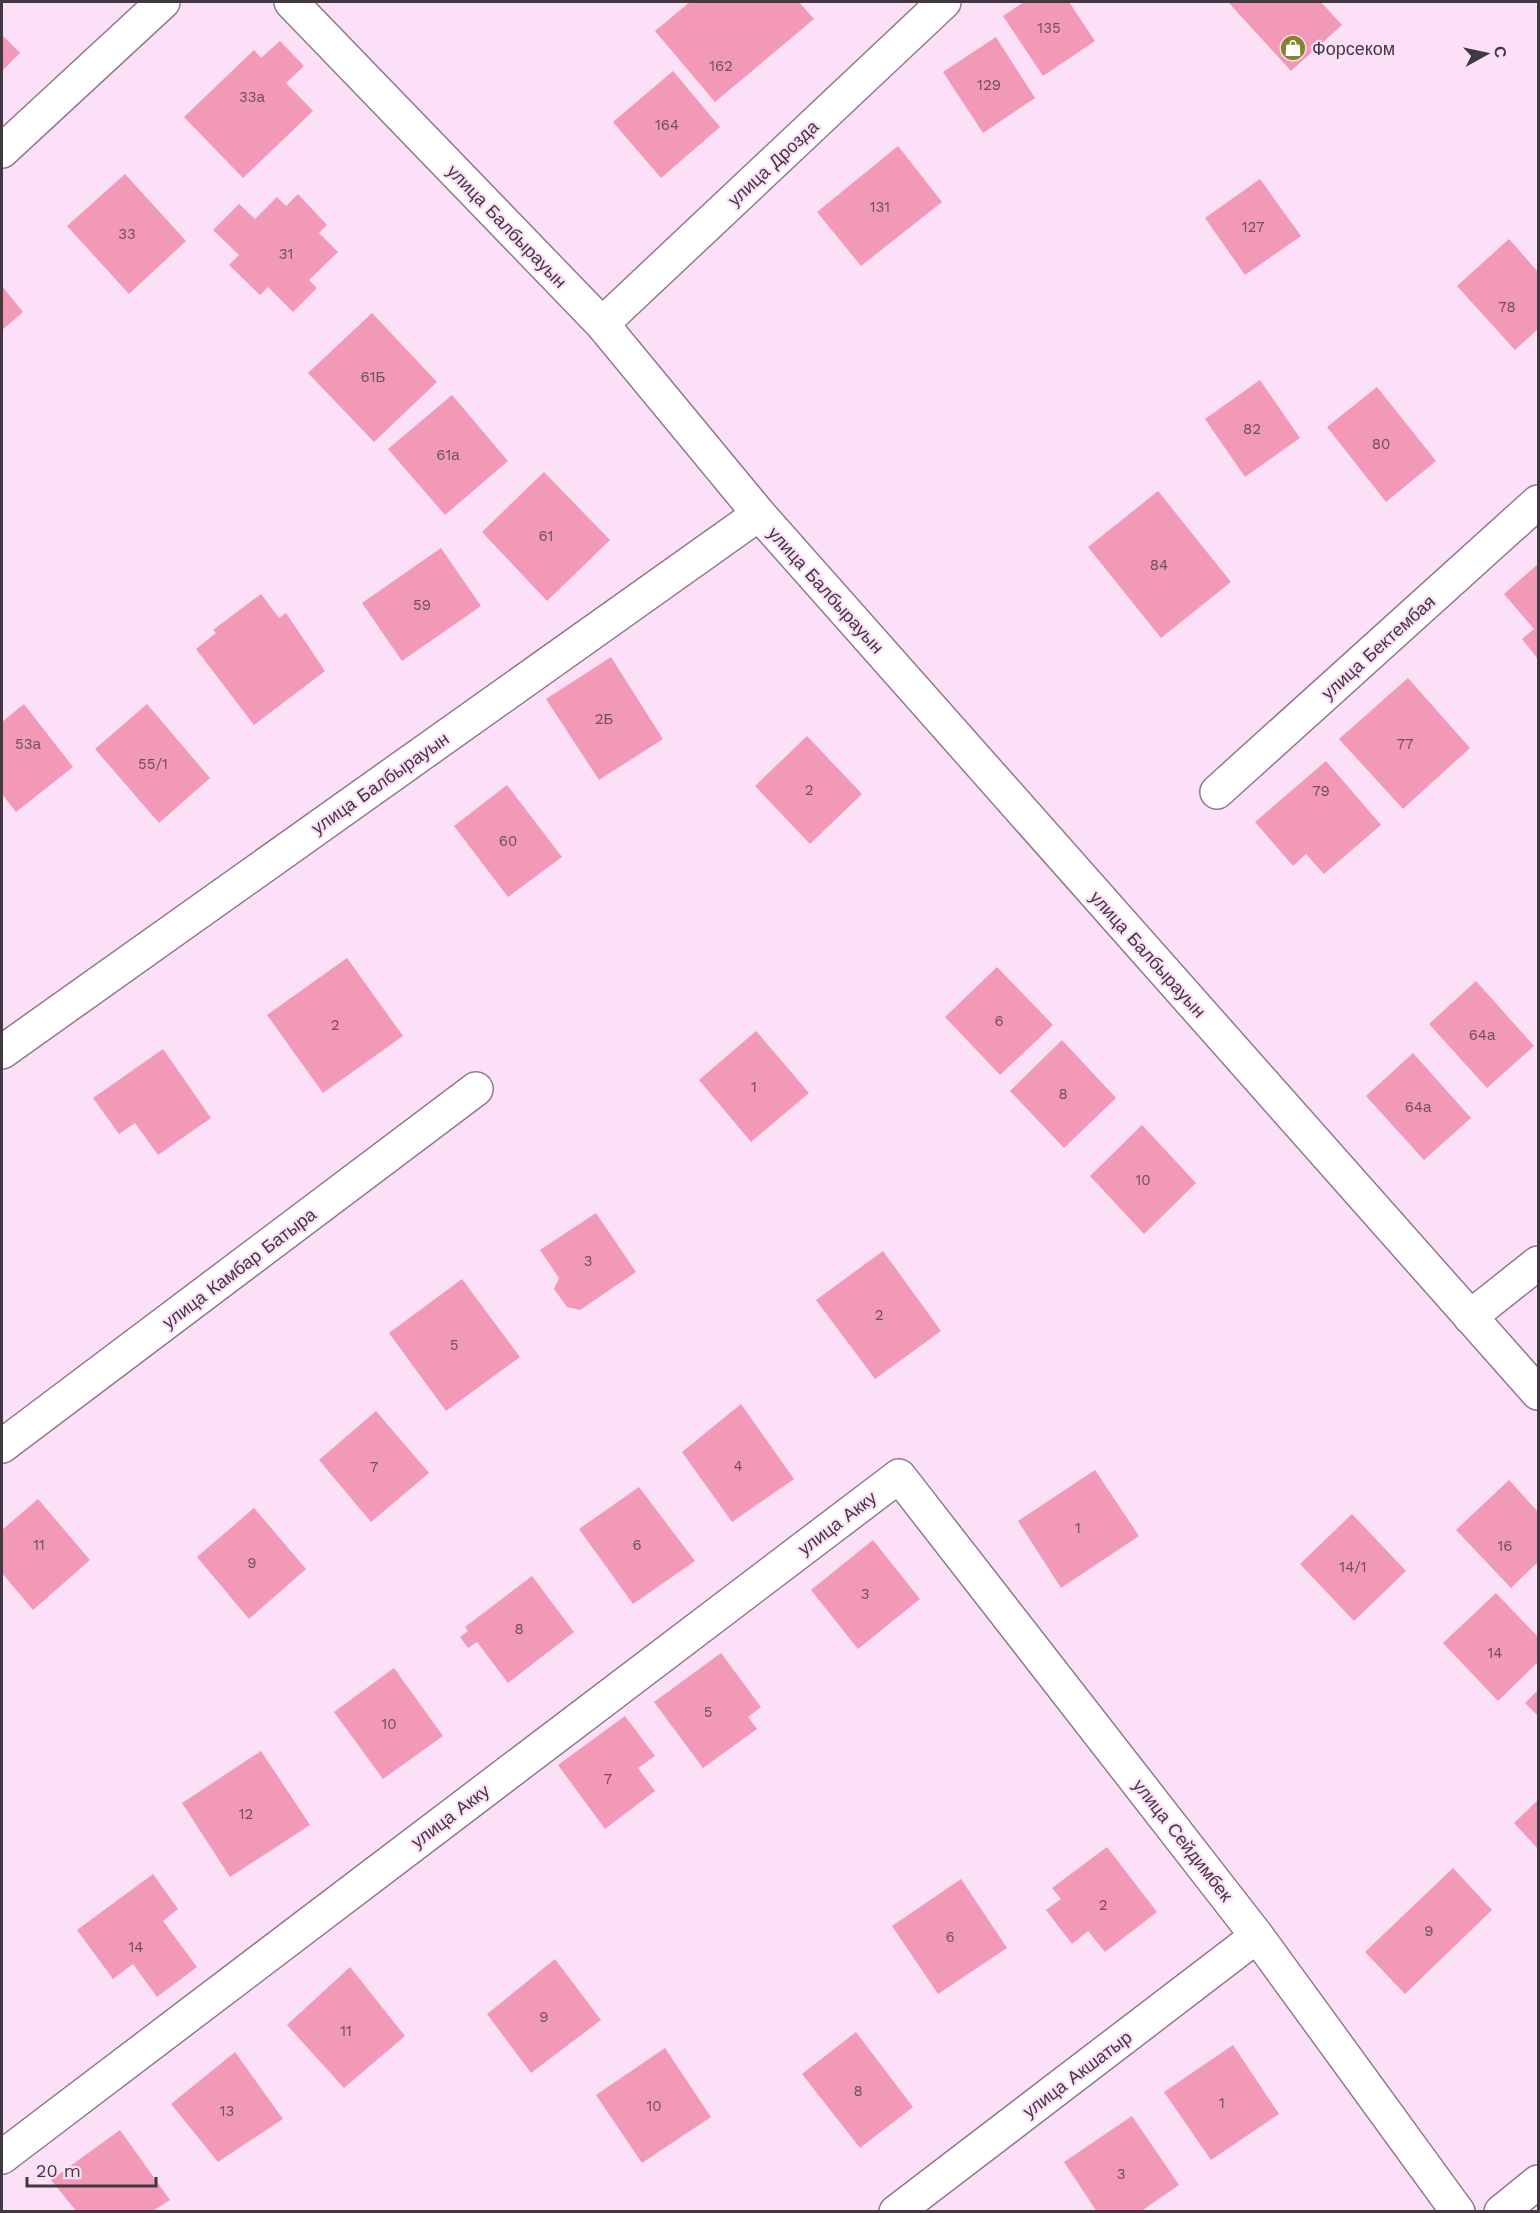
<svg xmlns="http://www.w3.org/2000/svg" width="1540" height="2213" viewBox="0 0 1540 2213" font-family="'Work Sans',sans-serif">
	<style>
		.building { fill: #f299b7 }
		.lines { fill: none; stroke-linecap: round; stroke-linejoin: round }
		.minor-casing { stroke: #91798e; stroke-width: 36 }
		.minor { stroke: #fff; stroke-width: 33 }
		.labels { text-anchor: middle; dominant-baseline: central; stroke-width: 4.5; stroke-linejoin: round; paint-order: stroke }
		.number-label { font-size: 15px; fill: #6e505e }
		.poi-label { font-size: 18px; fill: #423841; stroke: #fce0f7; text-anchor: start }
		.street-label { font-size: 18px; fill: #423841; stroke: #fce0f7 }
	</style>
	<rect width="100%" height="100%" fill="#fce0f7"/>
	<!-- building -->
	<path class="building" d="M690,2h109l15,17 -99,83 -60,-71z
		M1024,2h45l26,39 -52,35 -40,-60z
		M1228,2h93l21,23 -51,46z
		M2,35l18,18 -18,18z
		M996,37l39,61 -52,35 -40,-61z
		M280,41l24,25 -18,17 27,28 -70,67 -59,-61 70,-67 7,8z
		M673,71l47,56 -59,51 -48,-56z
		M898,146l44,56 -81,64 -44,-54z
		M125,174l61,67 -57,53 -62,-68z
		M1260,179l41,57 -56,39 -40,-57z
		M298,194l29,31 -8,8 19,19 -29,28 8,8 -24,24 -25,-25 -8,8 -31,-30 10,-10 -26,-25 26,-26 16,15 22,-22 9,9z
		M1509,239l29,33v57l-23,21 -58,-64z
		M2,286l21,26 -21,18z
		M372,313l65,69 -63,60 -66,-69z
		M1260,380l40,58 -55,39 -40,-58z
		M1377,387l59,74 -50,41 -59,-75z
		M452,395l56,66 -63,54 -57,-66z
		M544,472l66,68 -63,61 -65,-69z
		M1158,491l73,91 -70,56 -73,-91z
		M441,548l40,58 -79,55 -40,-58z
		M1538,564v95l-16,-20 12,-10 -30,-35z
		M261,594l18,24 7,-5 39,58 -71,54 -58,-76 20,-16 -3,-3z
		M611,657l52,82 -64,41 -53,-81z
		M1408,678l62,70 -67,61 -64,-70z
		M24,704l49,63 -57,45 -14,-18v-72z
		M147,704l63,74 -51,45 -64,-74z
		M807,736l55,58 -52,50 -55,-58z
		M1326,761l55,64 -57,49 -18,-20 -13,12 -38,-44z
		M507,785l55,72 -54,40 -54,-71z
		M347,958l56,78 -80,57 -56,-78z
		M997,967l56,58 -53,50 -55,-58z
		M1476,981l58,65 -47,42 -58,-64z
		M756,1031l53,62 -58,49 -52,-62z
		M1062,1040l54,58 -52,50 -54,-57z
		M163,1049l48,69 -53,37 -23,-32 -16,11 -26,-36z
		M1413,1053l58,65 -47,42 -58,-64z
		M1142,1125l54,58 -52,51 -54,-58z
		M596,1213l40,59 -56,38 -13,-3 -13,-18 5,-11 -19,-28z
		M883,1251l58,80 -66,48 -59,-79z
		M462,1279l58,78 -74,54 -57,-78z
		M741,1404l53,75 -62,43 -50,-70z
		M376,1411l53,62 -58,49 -52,-62z
		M1095,1470l44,66 -78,52 -43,-67z
		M1509,1480l29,32v50l-27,26 -55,-58z
		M639,1487l56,74 -62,43 -54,-75z
		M38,1499l52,61 -57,50 -31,-37v-43z
		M254,1508l52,61 -57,50 -52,-62z
		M1352,1514l54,57 -52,50 -54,-57z
		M873,1540l47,59 -62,50 -47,-59z
		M532,1576l42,56 -66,51 -31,-41 -9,6 -8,-11 8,-6 -3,-4z
		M1496,1593l42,44v25l-40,39 -55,-58z
		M721,1653l40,54 -13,10 9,12 -54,39 -49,-66z
		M394,1668l49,68 -60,43 -49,-67z
		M1538,1690v26l-13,-13z
		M625,1716l30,40 -17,12 17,23 -50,38 -47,-64z
		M261,1751l49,74 -80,52 -48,-74z
		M1538,1800v49l-24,-26z
		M1107,1847l50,65 -52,40 -17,-21 -16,13 -26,-34 15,-11 -9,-11z
		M1453,1868l39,42 -87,84 -40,-42z
		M153,1874l25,35 -15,12 34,46 -40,30 -24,-33 -20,15 -36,-49z
		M961,1879l46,69 -69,46 -46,-68z
		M555,1959l46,61 -70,53 -44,-59z
		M350,1967l55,69 -61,52 -57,-63z
		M856,2032l57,75 -53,41 -58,-74z
		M1233,2045l46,69 -68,46 -47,-68z
		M665,2048l46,69 -69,46 -46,-68z
		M235,2052l48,67 -65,43 -47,-58z
		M1132,2116l47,69 -39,27h-43l-33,-50z
		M120,2130l50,70 -19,12h-74l-26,-32z"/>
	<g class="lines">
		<!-- minor casing -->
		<g class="minor-casing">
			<path id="minor" d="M291,2l311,322 157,190 779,879
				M2,151l161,-149
				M602,324l342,-322
				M1217,792l321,-290
				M2,1052l757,-538
				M1470,1317l68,-54
				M2,1446l474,-357
				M2,2157l897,-681 358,460 201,276
				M896,2212l361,-276
				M1501,2212l37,-30"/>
		</g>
		<!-- minor -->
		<use href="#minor" class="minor"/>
	</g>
	<!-- icons -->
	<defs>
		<g id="shop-disc" transform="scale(1.35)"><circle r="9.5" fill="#87832b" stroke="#fce0f7"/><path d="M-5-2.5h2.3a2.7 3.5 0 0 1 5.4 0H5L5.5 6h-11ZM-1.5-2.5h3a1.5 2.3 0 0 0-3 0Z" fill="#fff"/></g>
	</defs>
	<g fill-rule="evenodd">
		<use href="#shop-disc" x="1293" y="48"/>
	</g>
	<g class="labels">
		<!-- number labels -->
		<g class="number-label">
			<text x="1049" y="28">135</text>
			<text x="721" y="66">162</text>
			<text x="989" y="85">129</text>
			<text x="252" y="97">33а</text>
			<text x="667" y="125">164</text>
			<text x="880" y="207">131</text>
			<text x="1253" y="227">127</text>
			<text x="127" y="234">33</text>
			<text x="286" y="254">31</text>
			<text x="1507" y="307">78</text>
			<text x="373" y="377">61Б</text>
			<text x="1252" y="429">82</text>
			<text x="1381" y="444">80</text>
			<text x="448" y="455">61а</text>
			<text x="546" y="536">61</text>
			<text x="1159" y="565">84</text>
			<text x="422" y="605">59</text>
			<text x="604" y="719">2Б</text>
			<text x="28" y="744">53а</text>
			<text x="1405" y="744">77</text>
			<text x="153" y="764">55/1</text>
			<text x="809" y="790">2</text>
			<text x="1321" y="791">79</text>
			<text x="508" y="841">60</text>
			<text x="999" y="1021">6</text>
			<text x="335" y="1025">2</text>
			<text x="1482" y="1035">64а</text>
			<text x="754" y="1087">1</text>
			<text x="1063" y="1094">8</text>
			<text x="1418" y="1107">64а</text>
			<text x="1143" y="1180">10</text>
			<text x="588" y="1261">3</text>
			<text x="879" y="1315">2</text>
			<text x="454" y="1345">5</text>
			<text x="738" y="1466">4</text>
			<text x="374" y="1467">7</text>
			<text x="1078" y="1528">1</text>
			<text x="39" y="1545">11</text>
			<text x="637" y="1545">6</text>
			<text x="1505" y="1546">16</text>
			<text x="252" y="1563">9</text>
			<text x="1353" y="1567">14/1</text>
			<text x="865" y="1594">3</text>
			<text x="519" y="1629">8</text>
			<text x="1495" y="1653">14</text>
			<text x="708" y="1712">5</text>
			<text x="389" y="1724">10</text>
			<text x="608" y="1779">7</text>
			<text x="246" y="1814">12</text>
			<text x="1103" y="1905">2</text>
			<text x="1429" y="1931">9</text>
			<text x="950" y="1937">6</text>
			<text x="136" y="1947">14</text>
			<text x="544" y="2017">9</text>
			<text x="346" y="2031">11</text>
			<text x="858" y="2091">8</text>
			<text x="1222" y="2103">1</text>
			<text x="654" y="2106">10</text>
			<text x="227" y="2111">13</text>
			<text x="1121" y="2174">3</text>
		</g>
		<!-- poi labels -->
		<g class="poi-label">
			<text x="1312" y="48">Форсеком</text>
		</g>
		<!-- street labels -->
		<g class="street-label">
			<text transform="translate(773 163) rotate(-43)">улица Дрозда</text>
			<text transform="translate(507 226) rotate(46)">улица Балбырауын</text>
			<text transform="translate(826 590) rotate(48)">улица Балбырауын</text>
			<text transform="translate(1378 647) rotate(-42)">улица Бектембая</text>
			<text transform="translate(380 783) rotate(-35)">улица Балбырауын</text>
			<text transform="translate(1148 954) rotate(48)">улица Балбырауын</text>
			<text transform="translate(239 1268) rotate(-37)">улица Камбар Батыра</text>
			<text transform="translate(837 1523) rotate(-37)">улица Акку</text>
			<text transform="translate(450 1816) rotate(-37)">улица Акку</text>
			<text transform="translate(1183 1840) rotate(52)">улица Сейдимбек</text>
			<text transform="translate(1077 2074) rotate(-37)">улица Акшатыр</text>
		</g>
	</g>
	<!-- border -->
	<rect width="1540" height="2213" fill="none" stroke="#423841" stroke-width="6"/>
	<!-- north arrow -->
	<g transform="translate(1486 54) rotate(82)" stroke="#fce0f7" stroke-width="4.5" paint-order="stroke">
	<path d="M0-4.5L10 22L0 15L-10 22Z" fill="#423841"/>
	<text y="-9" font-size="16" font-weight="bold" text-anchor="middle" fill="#423841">С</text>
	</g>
	<!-- scale -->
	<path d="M27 2177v9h129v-9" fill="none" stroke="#423841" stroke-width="3"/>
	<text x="36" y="2177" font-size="18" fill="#423841" stroke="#fce0f7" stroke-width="4.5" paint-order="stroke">20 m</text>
</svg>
